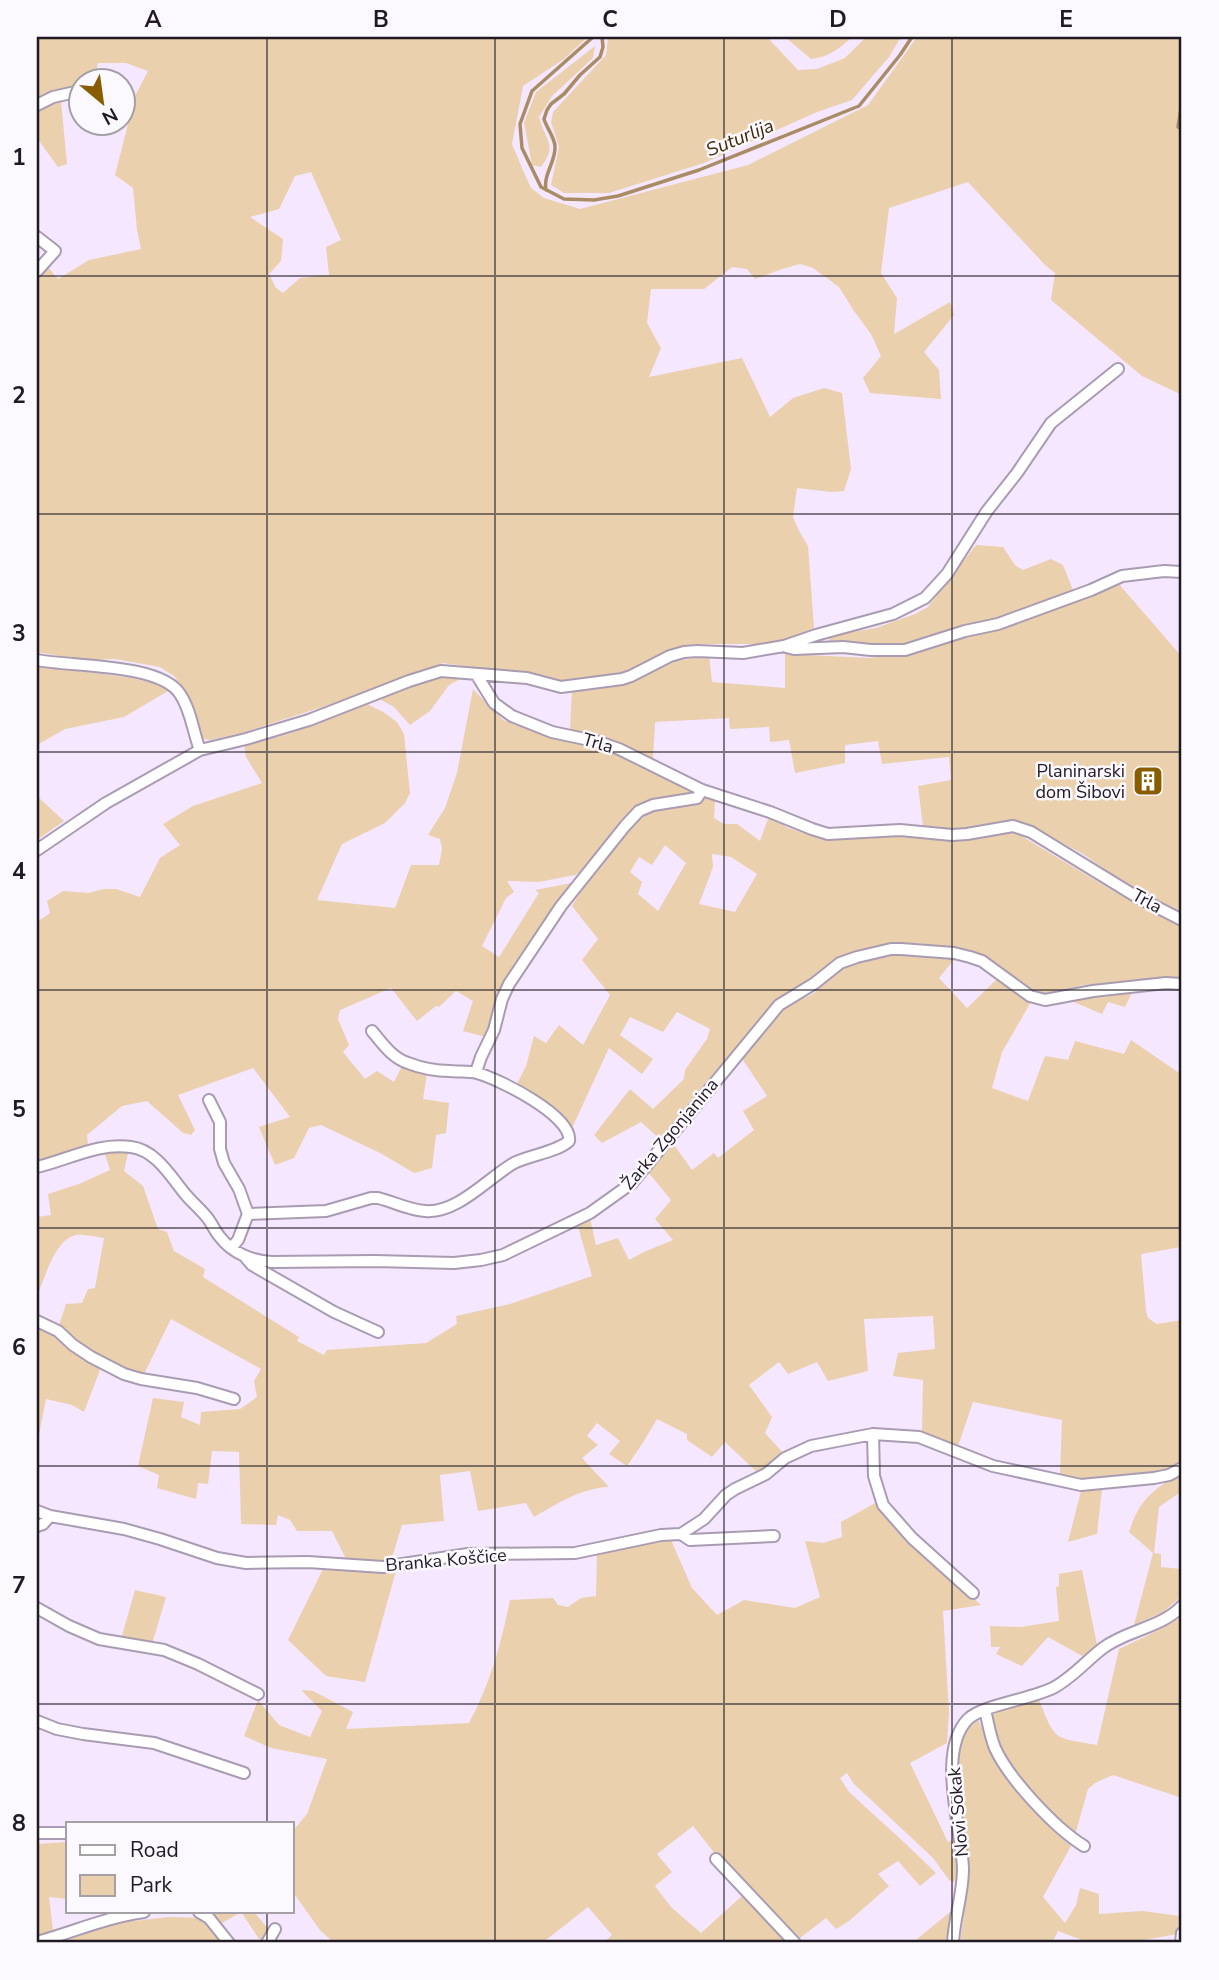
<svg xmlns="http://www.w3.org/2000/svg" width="1219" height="1980" viewBox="0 0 1219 1980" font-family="'Nunito Sans',sans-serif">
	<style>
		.green { fill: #ead0ad; fill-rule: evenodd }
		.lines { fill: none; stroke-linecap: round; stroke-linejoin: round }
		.stream { stroke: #a98c64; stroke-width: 3.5 }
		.minor-casing { stroke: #a99cb2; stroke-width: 14 }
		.minor { stroke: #fff; stroke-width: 10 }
		.grid { fill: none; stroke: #1f1a23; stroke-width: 2; stroke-opacity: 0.55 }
		.labels { text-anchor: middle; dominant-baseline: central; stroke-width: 5; stroke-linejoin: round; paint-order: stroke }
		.street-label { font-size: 18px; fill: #1f1a23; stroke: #fcf9fe }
		.poi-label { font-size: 18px; fill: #1f1a23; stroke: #fcf9fe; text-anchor: end }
		.water-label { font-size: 19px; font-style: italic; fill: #3f2a07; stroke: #fcf9fe }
		.neatline { fill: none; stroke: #1f1a23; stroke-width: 2.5 }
		.grid-label { font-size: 23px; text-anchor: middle; font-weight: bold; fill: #1f1a23 }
	</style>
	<rect width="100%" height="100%" fill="#f5e7ff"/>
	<!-- green -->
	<path class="green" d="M37,37h551l-24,22 -41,27 -11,58 13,31 6,13 13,10 36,11 168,-44 120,-60 49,-68h265v358l-40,-19 -91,-76 4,-27 -10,-8 -77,-83 -79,26 -8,65 16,25 -3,36 56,-32 4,13 -30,37 15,18 2,29 -71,-6 -7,-15 18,-22 -10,-22 -17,-23 -15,-24 -26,-19 -13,-4 -18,5 -27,10 -8,-10 -15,-2 -28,22h-53l-4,34 14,25 -12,29 93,-19 28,59 23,-19 31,-10 18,5 9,76 -7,22 -13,1 -34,-4 -4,29 6,14 9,15 6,82 -36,16h-85l-63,26 -67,15 -28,-9 -92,-13 -96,36 -105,34 -32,7 -6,-1 -4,-5 -8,-32 -10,-16 -8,-10 -14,-9 -45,-8 -34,1 -44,-8v-375l10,-11 11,13 31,-19 52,-11 -4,-19 -4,-42 -18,-13 20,-79 13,-25 -22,-8h-28l-4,17h-14v5l-40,14 -3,-6zM311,172l30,68 -15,7 3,28 -29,3 -17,15 -7,-5 -7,-14 12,-13 2,-22 -33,-22 29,-8 16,-33z
		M608,37h159l31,33 19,-1 28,-11 21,-21h35l-12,20 -37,43 -35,12 -113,51 -95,30h-45l-13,-8 8,-38 -8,-25 2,-10 53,-57z
		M785,37h67c-13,12 -23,20 -41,22z
		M595,46l-2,12 -41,38 -13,21c6,23 19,28 2,50l-9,-2 -8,-42 12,-31z
		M61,101l6,63 -9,3 -21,-29v-27l8,-5z
		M976,545l27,2 12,18 8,5 28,-11 12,6 10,25 -82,31 -38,8 -42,14 -29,3 -53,-4v-6l47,-8 39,-14 13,-7z
		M1118,583l64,74v256l-53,-27 -46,-32 -59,-32 -63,8 -38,-4 -5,-40 33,-6 -2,-23 -67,7 -4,-23 -33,4v18l-50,10 -6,-33 -19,2 -1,-15 -39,2 -1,-11 -74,4 -2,38 -47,-22 -36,-8 2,-40 32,-2 30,-7 42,-20 33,-5 3,26 73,6v-34l85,4 36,-5 69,-19 25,-4 30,-14 40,-13z
		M37,665l94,13 28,6 9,7 -44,26 -59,12 -28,16z
		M445,676l17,2 -13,7 -19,26 -20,14 -16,-18 -13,-7 1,-3 11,-6z
		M473,689l30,31 49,18 41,8 25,7 14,10 60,27 3,4c-16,5 -34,2 -49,7 -23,8 -47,50 -62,69l-9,5 -36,7 -32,-1 7,11 -8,6 -24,48 17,11 40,-64 -4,-3 36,-7 4,2 -72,98 -11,43 -6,11 -23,-6 10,-30 -17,-10 -17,16 -3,-1 -19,15 -26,-33 -51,22 -2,9 11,26 -6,7 22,27 12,-8 17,11 8,-16 25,8 -4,25 26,4 -3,30 -10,2 -4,33 -18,5 -32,-19 -61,-29 -12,3 -15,30 -19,7 -16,-38 31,-10 -37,-49 -75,27 17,35 -4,5 -8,-2 -36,-32 -25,5 -35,29 1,10 -17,4 -34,14v-241l13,-9 -3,-12 16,-10 26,2 14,-4h13l24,8 20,-39 20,-13 -17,-21 30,-18 69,-23 -16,-26 -2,-12c42,-8 84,-24 123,-41l18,9 12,9 7,12 6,59 -5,10 -20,20 -43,21 -25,56 78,8 16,-43h28l3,-16 -2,-10 -12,-4 17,-27 12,-35z
		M37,796l27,25 -27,19z
		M706,797l9,3 -1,18 10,6h13l23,17 9,-25 19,12 35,11 56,-3 87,4 44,-7 8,1 97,58 67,35v50l-99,8 -35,9h-8l-9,-3 -37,-29 -16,-7 -59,-12 -28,1 -51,12 -25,20 -38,23 -86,101 -29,41 -21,-19 -39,21 -8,-8 36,-46 23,20 31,-30 1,-9 22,-31 3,-10 -33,-17 -14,20 -33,-15 -10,18 33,24 -11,15 -33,-26 -37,80c-17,-19 -33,-33 -56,-42l10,-20 8,-30 12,7 13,-18 24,20 27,-50 -28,-35 16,-21 -26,-33c15,-25 55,-83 81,-95 16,-7 35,-3 53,-14zM665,845l21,18 -28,48 -20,-17 4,-12 -12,-10 9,-15 13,8zM712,854l19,3 26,17 -22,38 -36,-8 14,-37z
		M897,955l60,1 -18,22 28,30 31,-30 33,24 -29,50 -10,36 36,13 17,-45 23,4 7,-19 49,13 7,-14 51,35v176l-1,-4 -40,7 5,57 2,7 9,6 25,-4v142l-14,7 -18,5 -56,7 -34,-7 2,-54 -89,-18 -15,44 -36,-14 1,-52 -30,-4 5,-23 37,-4 -2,-33 -69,3 4,52 -40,10 -11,-19 -29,12 -9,-12 -30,23 23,32 -7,16 19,21 -25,20 -34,-32 -13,15 -25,-17v-6l-30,-15 -13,22 -17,25 -18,-12 11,-13 -23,-18 -10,13 11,9 -16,13 27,29c-28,1 -50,16 -75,30l-8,-14 -48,8 -8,-40 -30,4 4,46 -42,4 -12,39 -44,-5 -14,-28h-35l-7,-11 -12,-5 -2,10 -35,-1 -2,-72 -27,-1 -4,33 -10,-1 -2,16 -39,-11 2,-13 -21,-9 15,-68 31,4 -3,15 19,8 1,-13 39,-3 17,-12 -3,-16 7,-12 -90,-50 -27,55 -31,-9 -28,-16 -27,-21 8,-24 16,-1 6,-14 7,-1 9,-50c-8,-1 -20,-4 -28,-3 -22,5 -30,42 -39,60v-78l14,-2 -3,-21 31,-10 31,-14 -6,-19 24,2 -4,18 19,15 15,43 9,3 7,19 31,18 -2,8 96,60 -2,4 27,14 3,-5 99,-7 31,-19 -1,-8 54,-12 82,-28 -15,-53 13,-5 6,27 22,-7 11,22 15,-8 29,-12 -18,-21 16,-19 -23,-28 24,-30 20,28 22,-17 4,5 36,-28 -11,-19 24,-15 -26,-39 25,-28 14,-20 33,-15 30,-26 34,-12z
		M1133,990l-8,17 -17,-5 -6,12 -33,-14 22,-7z
		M37,1328l18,6 45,36 -16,42 -12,-7 -26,-6 -8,41z
		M1182,1473v18l-23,16 -5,46 7,1v13l21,2v27l-19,16 -29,13 19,-72 -24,-21c10,-32 25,-44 53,-59z
		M1102,1489l-5,45 -29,8 13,-51z
		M877,1502l17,26 87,77 -38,6 6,101 -2,31 -37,20 38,79 7,-4 4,33 -5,11 -5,-2 -16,-22 -80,-75 -6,-10 -7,5 9,14 58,53 29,28 -16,13 -22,-25 -20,13 11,12 -40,35 -13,8 -10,-11 -26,20 -84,-83 -23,-29 -36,28 15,18 -17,14 16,21 30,26 42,-38 46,48h-186l9,-8 -24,-28 -46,36h-208l-14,-13 -28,-39v-59l15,-18 20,-55 -56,-11 -27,-12 14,-36 21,25 31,12 12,-26 -21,-21 12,1 40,21 -7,17 123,-6c21,-39 32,-79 41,-123l43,-2 5,7 10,2 13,-9 15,-2 1,-43 74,-13 21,48 25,27 27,-15 51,8 25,-11 -15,-56 18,2 19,-6 -1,-15z
		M323,1569l73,2 -31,111 -39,-6 -38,-36z
		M1082,1570l15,75 -13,12 -36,-20 -26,29 -26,-12 4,-7h-9l-1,-21 31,1 38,-6 -3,-34 3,-1v-12z
		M135,1590l31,7 -14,47 -31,-5z
		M1182,1617v181l-69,-23 -18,8 -7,6 -13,46c-24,-21 -56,-53 -71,-81 -6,-11 -9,-25 -13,-36 7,-11 35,-15 48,-18 17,42 14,37 58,45l22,-96 42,-20z
		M978,1719c6,13 11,28 18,40 20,32 46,64 75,87l-28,51 22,26 11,-18 4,-17 19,6v20l44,-3 36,5 -1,18 -52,9h-36l-32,-12 -6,12h-92c5,-32 8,-64 7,-96 -1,-43 -27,-95 11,-128z
		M68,1842v57l-19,-2 4,33 -16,6v-92z
		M955,1908l-8,35h-35z
		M209,1912h45l16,19 -8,12 -21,-31 -19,11z
		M169,1917l31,1 24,25h-166l58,-20z"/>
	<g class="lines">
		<!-- stream -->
		<path class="stream" d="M593,37l-61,54 -12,33 2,24 19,39 23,12 30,1 24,-4 81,-26 160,-64 41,-51 12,-18
			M1182,102l-4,25 4,2
			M546,190c-3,-16 10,-28 9,-44 -1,-10 -8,-17 -11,-27l3,-9 4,-6 13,-10 16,-19 20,-18 3,-10 -1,-10"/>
		<!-- minor casing -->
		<g class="minor-casing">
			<path id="minor" d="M37,105l16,-8 27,-6
				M37,237l18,14 -18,20
				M786,647l8,2 49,-2 28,3h34l60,-19 33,-7 93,-34 31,-14 42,-5 18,1
				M37,660c35,7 123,3 143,34 11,16 13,38 20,56
				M476,674l18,29 18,13 40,16 47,10 20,7 83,41 68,22 42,17 16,5 72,-4 52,5 15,-1 46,-8 18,6 106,65 45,23
				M37,850l69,-47 94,-53 46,-11 63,-19 100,-39 32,-10 86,7 34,9 61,-8 9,-3 39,-20 14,-4 13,-1 46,2 41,-7 32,-11 77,-21 32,-16 22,-24 40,-63 30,-38 34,-50 67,-54
				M476,1072l5,-15 13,-27 8,-31 7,-15 52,-78 64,-80 14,-15 14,-6 44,-7 5,-8
				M209,1100l11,22v27l4,14 15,26 9,25
				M37,1167c31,-7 61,-25 94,-20 25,3 40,30 55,48 6,7 13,13 19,20 6,6 9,15 15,22 12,16 32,24 52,25l103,-1 79,2 27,-3 22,-5 87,-42 42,-30 147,-178 36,-22 25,-20 17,-6 34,-8h10l53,4 16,4 12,4 48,35 15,4 48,-9 73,-8 16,1
				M231,1248l7,-8 10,-26 78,-3 45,-13h7c16,4 31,12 47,13 32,3 63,-33 89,-48 16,-8 43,-11 55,-22 4,-25 -70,-62 -92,-68 -8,-2 -18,-1 -27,-2 -14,0 -29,-3 -42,-8 -16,-5 -26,-20 -36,-32
				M246,1258l6,7 82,47 44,20
				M37,1321l21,10 15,14 18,12 33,17 17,5 56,9 37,11
				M873,1434l1,42 9,29 29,33 61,55
				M37,1511l13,5 74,13 36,10 57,19 29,5 62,-1 75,5 85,-13 107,-1 86,-18 20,-1 9,6 84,-4
				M37,1526l6,-2 7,-8
				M681,1534l23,-15 22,-24 9,-6 31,-15 19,-16 26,-12 62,-12 46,3 74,29 88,19 73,-7 15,-3 13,-7
				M37,1608l32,18 30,13 65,11 34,14 60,30
				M985,1710c3,12 5,26 10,38 14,31 60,80 89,98
				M37,1721l20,8 26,5 71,9 90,30
				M37,1833h31
				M716,1859l79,84
				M199,1912l10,6 20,25
				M37,1942c36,-10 70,-25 107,-30
				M267,1943l8,-14
				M953,1943c1,-24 10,-49 10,-74 -1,-40 -27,-117 5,-150 15,-14 63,-20 85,-31 19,-10 33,-27 50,-40 24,-18 58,-20 79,-42
				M1181,1943l1,-10"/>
		</g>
		<!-- minor -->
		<use href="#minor" class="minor"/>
	</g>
	<!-- grid -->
	<path class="grid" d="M267,37v1787M495,37v1906M724,37v1906M952,37v1906M37,276h1145M37,514h1145M37,752h1145M37,990h1145M37,1228h1145M37,1466h1145M37,1704h1145M267,1912v31"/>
	<!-- icons -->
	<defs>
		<g id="building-square" transform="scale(1.575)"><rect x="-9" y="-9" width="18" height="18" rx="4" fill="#8a5c00" stroke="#fcf9fe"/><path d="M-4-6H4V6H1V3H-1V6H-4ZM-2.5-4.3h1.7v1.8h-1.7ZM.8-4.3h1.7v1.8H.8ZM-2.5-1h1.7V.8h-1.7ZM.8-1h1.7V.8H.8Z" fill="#fff"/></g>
	</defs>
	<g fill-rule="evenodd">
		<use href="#building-square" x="1148" y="781"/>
	</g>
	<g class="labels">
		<!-- street labels -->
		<g class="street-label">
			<text transform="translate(598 743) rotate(16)">Trla</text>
			<text transform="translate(1147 901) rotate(29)">Trla</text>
			<text transform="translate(670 1134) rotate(-50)">Žarka Zgonjanina</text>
			<text transform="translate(446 1560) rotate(-5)">Branka Koščice</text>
			<text transform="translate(958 1812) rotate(-95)">Novi Sokak</text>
		</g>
		<!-- poi labels -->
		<g class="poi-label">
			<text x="1125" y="771">Planinarski<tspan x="1125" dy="21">dom Šibovi</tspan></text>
		</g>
		<!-- water labels -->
		<g class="water-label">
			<text transform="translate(740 138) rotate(-22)">Suturlija</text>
		</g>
	</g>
	<!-- border -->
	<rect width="1219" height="1980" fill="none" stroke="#fcf9fe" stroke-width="77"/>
	<!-- legend -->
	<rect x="66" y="1822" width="228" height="91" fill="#fcf9fe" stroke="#a4a0a6" stroke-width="2"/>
	<rect x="80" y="1845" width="35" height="10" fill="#ffffff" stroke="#a4a0a6" stroke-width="2"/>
	<text x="130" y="1857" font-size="21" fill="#1f1a23">Road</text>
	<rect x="80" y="1875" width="35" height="21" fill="#ead0ad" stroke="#a4a0a6" stroke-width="2"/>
	<text x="130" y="1892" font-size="21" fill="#1f1a23">Park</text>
	<!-- north arrow -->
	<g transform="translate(102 102) rotate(151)"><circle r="33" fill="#fcf9fe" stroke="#a4a0a6" stroke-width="2"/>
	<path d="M0-5L12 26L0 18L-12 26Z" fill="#8a5c00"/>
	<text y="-10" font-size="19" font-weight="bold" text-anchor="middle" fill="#1f1a23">N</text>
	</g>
	<rect x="38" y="38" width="1142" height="1903" class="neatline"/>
	<g class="grid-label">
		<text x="153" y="27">A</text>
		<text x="381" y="27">B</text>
		<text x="610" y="27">C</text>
		<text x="838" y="27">D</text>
		<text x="1066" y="27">E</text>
		<text x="19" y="165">1</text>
		<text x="19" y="403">2</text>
		<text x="19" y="641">3</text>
		<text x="19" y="879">4</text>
		<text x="19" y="1117">5</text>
		<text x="19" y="1355">6</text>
		<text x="19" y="1593">7</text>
		<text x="19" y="1831">8</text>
	</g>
</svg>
